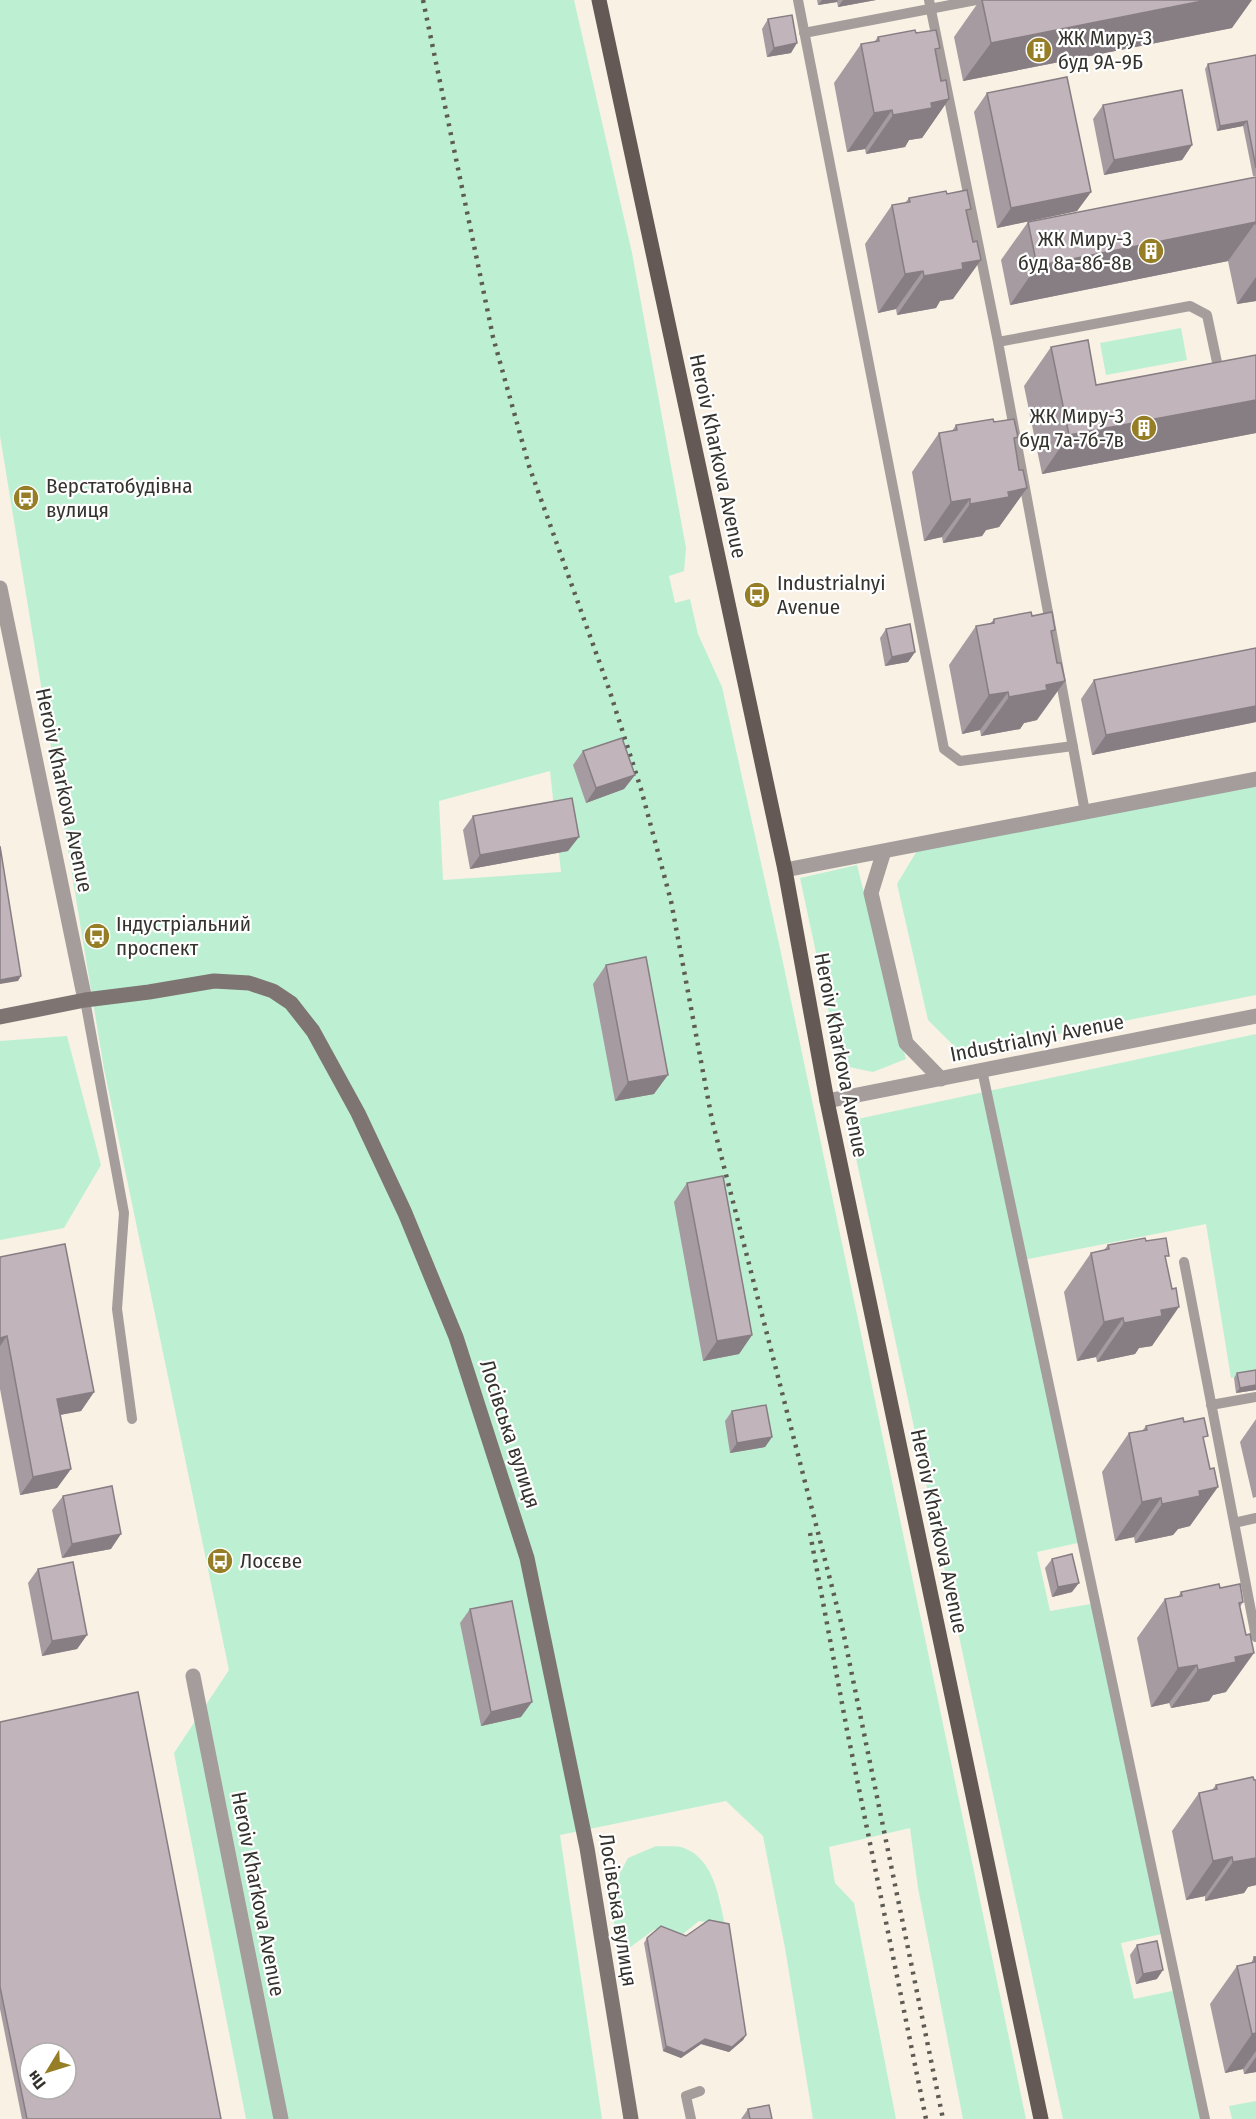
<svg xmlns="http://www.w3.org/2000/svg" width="1256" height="2119" viewBox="0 0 1256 2119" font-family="'Fira Sans Condensed',sans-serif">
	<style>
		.green { fill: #bdf0d3; fill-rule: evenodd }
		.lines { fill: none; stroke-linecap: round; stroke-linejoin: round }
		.service { stroke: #a49d9b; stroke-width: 10 }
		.minor { stroke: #a49d9b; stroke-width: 15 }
		.tertiary { stroke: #a49d9b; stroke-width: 15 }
		.secondary { stroke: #7e7572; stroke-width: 15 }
		.primary { stroke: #645955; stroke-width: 15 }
		.rail { stroke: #5e5b54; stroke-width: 4.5; stroke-dasharray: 3 6; stroke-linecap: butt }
		.wall { fill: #a69ba1 }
		.shaded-wall { fill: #877e83 }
		.building { fill: #c1b4bb; stroke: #877e83; stroke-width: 1.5; fill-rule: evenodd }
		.labels { text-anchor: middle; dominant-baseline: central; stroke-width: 4.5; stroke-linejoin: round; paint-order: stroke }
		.poi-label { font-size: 21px; fill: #35332e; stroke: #fff; text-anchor: start }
		.street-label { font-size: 21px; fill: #35332e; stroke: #fff }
	</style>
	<rect width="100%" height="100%" fill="#f8f1e4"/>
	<!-- green -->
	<path class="green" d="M0,0h574l58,253 54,295 -2,23 -15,5 6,27 15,-4 8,35 24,53 59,266 245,1166h-63l-45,-231 -8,-60 -81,19 6,36 19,20 42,216h-83l-28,-171 -22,-112 -37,-35 -166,34 42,284h-356l-72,-366 55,-83 -125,-601 -104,-633zM550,771l11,101 -118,8 -4,-79z
		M1181,328l6,32 -81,15 -6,-32z
		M1256,773v222l-295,58 -33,-33 -31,-136 24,-40z
		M857,865l49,194 -33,13 -33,-7 -40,-187z
		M1256,1034v340l-25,4 -25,-154 -183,36 59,282 -45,10 13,59 46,-8 70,330 -45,10 13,56 43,-9 28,129h-142l-215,-998z
		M67,1036l34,129 -37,63 -64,12v-199z
		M656,1846c8,1 20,-1 28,2 30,11 35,50 41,77l-26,-4 -21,17 -23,-9 -30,22 -11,-28 -1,-27 7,-23 8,-15z
		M1256,2101v18h-24l-3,-13z"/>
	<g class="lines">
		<!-- service -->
		<path class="service" d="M798,0l146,749 16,12 113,-15
			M929,0l69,342 87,470
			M804,33l172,-33
			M998,342l192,-36 17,9 11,52 8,-1
			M85,1000l39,213 -7,96 15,110
			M982,1070l223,1049
			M1184,1262l72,375
			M1211,1405l45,-8
			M1234,1523l22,-5
			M691,2119l-5,-23 14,-5"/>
		<!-- minor -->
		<path class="minor" d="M193,1676l88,443"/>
		<!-- tertiary -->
		<path class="tertiary" d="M0,588l85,412
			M884,851l-13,42 35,150 35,36
			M785,870l471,-91
			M827,1101l429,-85"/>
		<!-- secondary -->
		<path class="secondary" d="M0,1017l85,-17 64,-8 65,-11 35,2 24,8 18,12 22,28 45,82 47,100 51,124 71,221 60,290 44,271"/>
		<!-- primary -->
		<path class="primary" d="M599,0l186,870 42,231 214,1018"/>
		<!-- rail -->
		<path class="rail" d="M423,0l70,337 36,129 80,223 32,100 30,112 41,219 130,506 101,493
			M810,1533l37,197 79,389"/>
	</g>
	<!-- wall -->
	<path class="wall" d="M817,0h59l-38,7 -1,-5 -19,3z
		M980,0h2l250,28 -269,53 -9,-44z
		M768,19l23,34 -24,4 -5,-28z
		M916,33l24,15 -4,5 5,28 8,18 -27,39 -13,2 -4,7 -39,7 -1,-5 -18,3 -13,-69 27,-39 13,-2 4,-5z
		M1256,55v121h-3l-10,-50 -26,5 -12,-62 3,-5z
		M987,93l104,99 -14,19 -80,17 -23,-116z
		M1103,105l89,40 -10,15 -78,15 -11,-56z
		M1256,177v124l-19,3 -9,-43 -218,44 -9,-45 27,-38z
		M947,194l20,20 -14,85 -13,2 -4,7 -39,7 -1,-6 -18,4 -13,-69 27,-39 13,-2 4,-5z
		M1051,347l45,38 160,-30v78l-214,41 -18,-88z
		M956,425l58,17 5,28 8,18 -28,39 -13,3 -4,6 -39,7 -1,-6 -18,4 -12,-69 27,-39 13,-2z
		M1032,616l23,14 -3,5 -15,85 -13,3 -4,6 -39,7 -1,-6 -18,4 -13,-69 27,-39 14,-2 4,-5z
		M886,629l29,23 -7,10 -23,4 -5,-28z
		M1256,648v74l-164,33 -11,-56 13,-19z
		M583,751l52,24 -11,14 -38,14 -13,-38z
		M473,816l95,35 -98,18 -7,-39z
		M606,965l48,129 -39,7 -22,-117z
		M687,1183l65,152 -13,19 -36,7 -29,-159z
		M1108,1245l58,16 -14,85 -13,2 -4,6 -38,8 -1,-5 -19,4 -13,-69 27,-39 13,-3z
		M0,1257l94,135 -13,19 -21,4 11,54 -14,19 -37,7 -20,-106z
		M1256,1370v20l-20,3 -2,-15 3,-5z
		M732,1411l40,26 -7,10 -35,6 -5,-32z
		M1256,1419v78l-3,1 -13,-56z
		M1184,1422l20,19 -14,85 -12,3 -5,6 -38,8 -1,-6 -19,4 -13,-69 27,-39 13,-2 4,-5z
		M63,1496l48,53 -49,9 -10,-48z
		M1052,1559l20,33 -20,5 -7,-29z
		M38,1569l49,66 -10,14 -35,7 -14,-73z
		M1220,1588l23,14 -3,5 -14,85 -13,3 -4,6 -38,7 -2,-5 -18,4 -14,-69 28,-39 13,-2 3,-5z
		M470,1609l51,108 -40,9 -21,-103z
		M0,1722l221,397h-199l-22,-110z
		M1256,1780v105l-8,2 -4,6 -39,8v-5l-19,4 -14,-69 27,-38 13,-3 4,-5z
		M647,1938l99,97 -3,5 -14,12 -28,-8 -20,14 -18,-7 -19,-108z
		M1137,1945l20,34 -21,5 -6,-29z
		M1254,1957h2v115l-12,2 -1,-5 -18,4 -15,-69 27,-38 14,-3z
		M748,2109l24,10h-31z"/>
	<!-- shaded-wall -->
	<path class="shaded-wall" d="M822,0h16l-1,2 -19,3z
		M843,0h33l-38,7z
		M1207,0h45l-20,28 -269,53 28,-38z
		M797,43l-6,10 -24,4 7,-9z
		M949,99l-27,39 -13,2 -4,7 -39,7 27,-39 38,-12z
		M892,110l-27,39 -18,3 27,-39z
		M1247,121l-4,5 -26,5 3,-5z
		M1192,145l-10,15 -78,15 10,-15z
		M1091,192l-14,19 -80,17 14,-20z
		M1256,222l-28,39 -218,44 27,-39z
		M981,260l-28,39 -13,2 -4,7 -39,7 27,-39 38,-13z
		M923,271l-27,38 -18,4 27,-39z
		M1256,277v24l-19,3z
		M1256,400v33l-214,41 27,-39z
		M1027,488l-28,39 -13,3 -4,6 -39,7 27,-39 38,-12z
		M970,499l-28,38 -18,4 27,-39z
		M915,652l-7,10 -23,4 7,-9z
		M1065,681l-28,39 -13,3 -4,6 -39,7 28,-39 37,-12z
		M1008,692l-28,38 -18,4 27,-39z
		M1256,706v16l-164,33 14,-20z
		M635,775l-11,14 -38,14 10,-15z
		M579,837l-11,14 -98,18 10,-14z
		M21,976l-3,5 -18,3v-4z
		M668,1075l-14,19 -39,7 13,-19z
		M1179,1307l-27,39 -13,2 -4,6 -38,8 27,-39 37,-13z
		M1123,1318l-27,39 -19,4 27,-39z
		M752,1335l-13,19 -36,7 14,-20z
		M7,1336l-7,10v-8z
		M1256,1385v5l-20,3 4,-5z
		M94,1392l-13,19 -38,7 14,-19z
		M772,1437l-7,10 -35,6 7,-10z
		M71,1469l-14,19 -37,7 13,-18z
		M1218,1487l-28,39 -12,3 -5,6 -38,8 27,-39 37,-13z
		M1161,1498l-27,39 -19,4 27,-39z
		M121,1534l-10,15 -49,9 10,-14z
		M1079,1583l-7,9 -20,5 6,-10z
		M87,1635l-10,14 -35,7 10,-15z
		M1254,1653l-28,39 -13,3 -4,6 -38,7 27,-38 37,-13z
		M1197,1665l-28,38 -18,4 27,-39z
		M532,1702l-11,15 -40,9 10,-14z
		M1232,1857l-27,39 -19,4 27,-39z
		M1256,1858v27l-8,2 -4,6 -39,8 28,-39z
		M1163,1970l-6,9 -21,5 7,-10z
		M1256,2033v18l-13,18 -18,4 27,-39z
		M746,2035l-3,5 -14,12 -28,-8 -20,14 -18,-7 3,-5 39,-7z
		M1256,2057v15l-12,2z"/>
	<!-- building -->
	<path class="building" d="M982,0h225l-216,43z
		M792,15l5,28 -23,5 -6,-29z
		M915,30l1,3 20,-3 4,18 -5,1 6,32 5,-1 3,19 -18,4 1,5 -39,7 -1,-5 -18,3 -13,-69 18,-3 -1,-4z
		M1256,55v113l-9,-47 -27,5 -12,-62z
		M1067,77l24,115 -80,16 -24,-115z
		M1182,90l10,55 -78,15 -11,-55z
		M1256,177v48v-3l-219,44 -9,-44z
		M967,190l4,19 -5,1 7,32 4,-1 4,19 -19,3 1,6 -39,7 -1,-5 -18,3 -13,-69 18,-3 -1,-4 37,-7 1,3z
		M1088,340l8,45 160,-30v45l-187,35 -18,-88z
		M993,419l1,3 20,-3 4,18 -4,1 5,32h4l4,18 -19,4 1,5 -39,7v-5l-19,3 -12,-69 18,-3 -1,-5z
		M1031,612l1,4 20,-4 3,18 -4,1 6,32h4l4,18 -19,4 1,5 -38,7 -1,-5 -19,3 -13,-69 18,-3v-4z
		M910,624l5,28 -23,5 -6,-28z
		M1256,648v58l-150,29 -12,-55z
		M622,738l13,37 -39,13 -13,-37z
		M572,798l7,39 -99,18 -7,-39z
		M0,846l21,130 -21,4z
		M646,957l22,118 -40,7 -22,-117z
		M723,1176l29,159 -35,6 -30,-158z
		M1145,1238l1,3 20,-3 3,18h-4l7,33 4,-1 3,19 -18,3 1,6 -38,7 -1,-5 -19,4 -13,-69 18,-4 -1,-4z
		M65,1244l29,148 -37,7 14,70 -38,8 -26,-141 -7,2v-81z
		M1256,1370v15l-16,3 -3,-15z
		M766,1405l6,32 -35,6 -5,-32z
		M1183,1418l1,4 20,-4 4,18 -5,1 7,32 4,-1 4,19 -19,4 1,5 -38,8 -1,-6 -19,4 -13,-69 18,-3 -1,-4z
		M112,1486l9,48 -49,10 -9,-48z
		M1072,1554l7,29 -21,4 -6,-28z
		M73,1562l14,73 -35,6 -14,-72z
		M1219,1584l1,4 20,-4 3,18 -4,1 7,32 4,-1 4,19 -19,4 1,5 -38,8 -1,-5 -19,3 -13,-69 17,-3 -1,-4z
		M512,1601l20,101 -41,10 -21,-103z
		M138,1692l83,427h-194l-27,-132v-265zM30,2053h36v36h-36z
		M1253,1777l1,3h2v78l-23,4 -1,-5 -19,4 -14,-68 18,-4 -1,-4z
		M709,1920l20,4 17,111 -14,12 -27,-8 -21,14 -18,-7 -19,-108 14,-12 25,10z
		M1157,1941l6,29 -20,4 -6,-29z
		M1254,1957h2v76l-4,1 -15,-68 18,-4z
		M769,2105l3,14h-22l-2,-10z"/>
	<!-- icons -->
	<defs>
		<g id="building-disc" transform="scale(1.35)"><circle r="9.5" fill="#967e26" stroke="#fff"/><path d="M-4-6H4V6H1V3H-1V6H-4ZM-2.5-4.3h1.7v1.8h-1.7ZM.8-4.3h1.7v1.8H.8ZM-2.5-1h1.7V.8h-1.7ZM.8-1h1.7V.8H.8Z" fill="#fff"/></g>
		<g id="bus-disc" transform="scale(1.35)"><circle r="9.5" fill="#967e26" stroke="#fff"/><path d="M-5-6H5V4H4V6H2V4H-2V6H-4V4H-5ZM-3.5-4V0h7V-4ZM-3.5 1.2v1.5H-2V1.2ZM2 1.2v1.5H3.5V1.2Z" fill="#fff"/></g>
	</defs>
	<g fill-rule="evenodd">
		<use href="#building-disc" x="1039" y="50"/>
		<use href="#building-disc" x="1151" y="251"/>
		<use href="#building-disc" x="1144" y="428"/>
		<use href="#bus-disc" x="26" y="498"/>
		<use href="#bus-disc" x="757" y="595"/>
		<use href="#bus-disc" x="97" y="936"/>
		<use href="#bus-disc" x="220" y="1561"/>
	</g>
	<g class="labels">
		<!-- poi labels -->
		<g class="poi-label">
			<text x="1058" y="38">ЖК Миру-3<tspan x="1058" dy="24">буд 9А-9Б</tspan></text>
			<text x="1132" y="239" text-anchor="end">ЖК Миру-3<tspan x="1132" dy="24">буд 8а-8б-8в</tspan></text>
			<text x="1124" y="416" text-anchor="end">ЖК Миру-3<tspan x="1124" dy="24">буд 7а-7б-7в</tspan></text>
			<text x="46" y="486">Верстатобудівна<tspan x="46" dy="24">вулиця</tspan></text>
			<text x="777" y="583">Industrialnyi<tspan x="777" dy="24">Avenue</tspan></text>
			<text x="116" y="924">Індустріальний<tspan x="116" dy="24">проспект</tspan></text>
			<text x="240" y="1561">Лосєве</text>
		</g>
		<!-- street labels -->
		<g class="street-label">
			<text transform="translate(718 456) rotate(78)">Heroiv Kharkova Avenue</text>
			<text transform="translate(64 790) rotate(78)">Heroiv Kharkova Avenue</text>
			<text transform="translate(1037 1038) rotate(-11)">Industrialnyi Avenue</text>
			<text transform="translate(841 1055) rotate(79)">Heroiv Kharkova Avenue</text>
			<text transform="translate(510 1434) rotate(72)">Лосівська вулиця</text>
			<text transform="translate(939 1531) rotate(78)">Heroiv Kharkova Avenue</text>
			<text transform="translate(258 1894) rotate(79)">Heroiv Kharkova Avenue</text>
			<text transform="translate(618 1910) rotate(81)">Лосівська вулиця</text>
		</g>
	</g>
	<!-- north arrow -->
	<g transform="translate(48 2071) rotate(232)"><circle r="28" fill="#ffffff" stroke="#aeadab" stroke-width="1.5"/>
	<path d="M0-4.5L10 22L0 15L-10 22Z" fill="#967e26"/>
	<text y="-9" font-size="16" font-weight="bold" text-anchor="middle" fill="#35332e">Пн</text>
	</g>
</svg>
